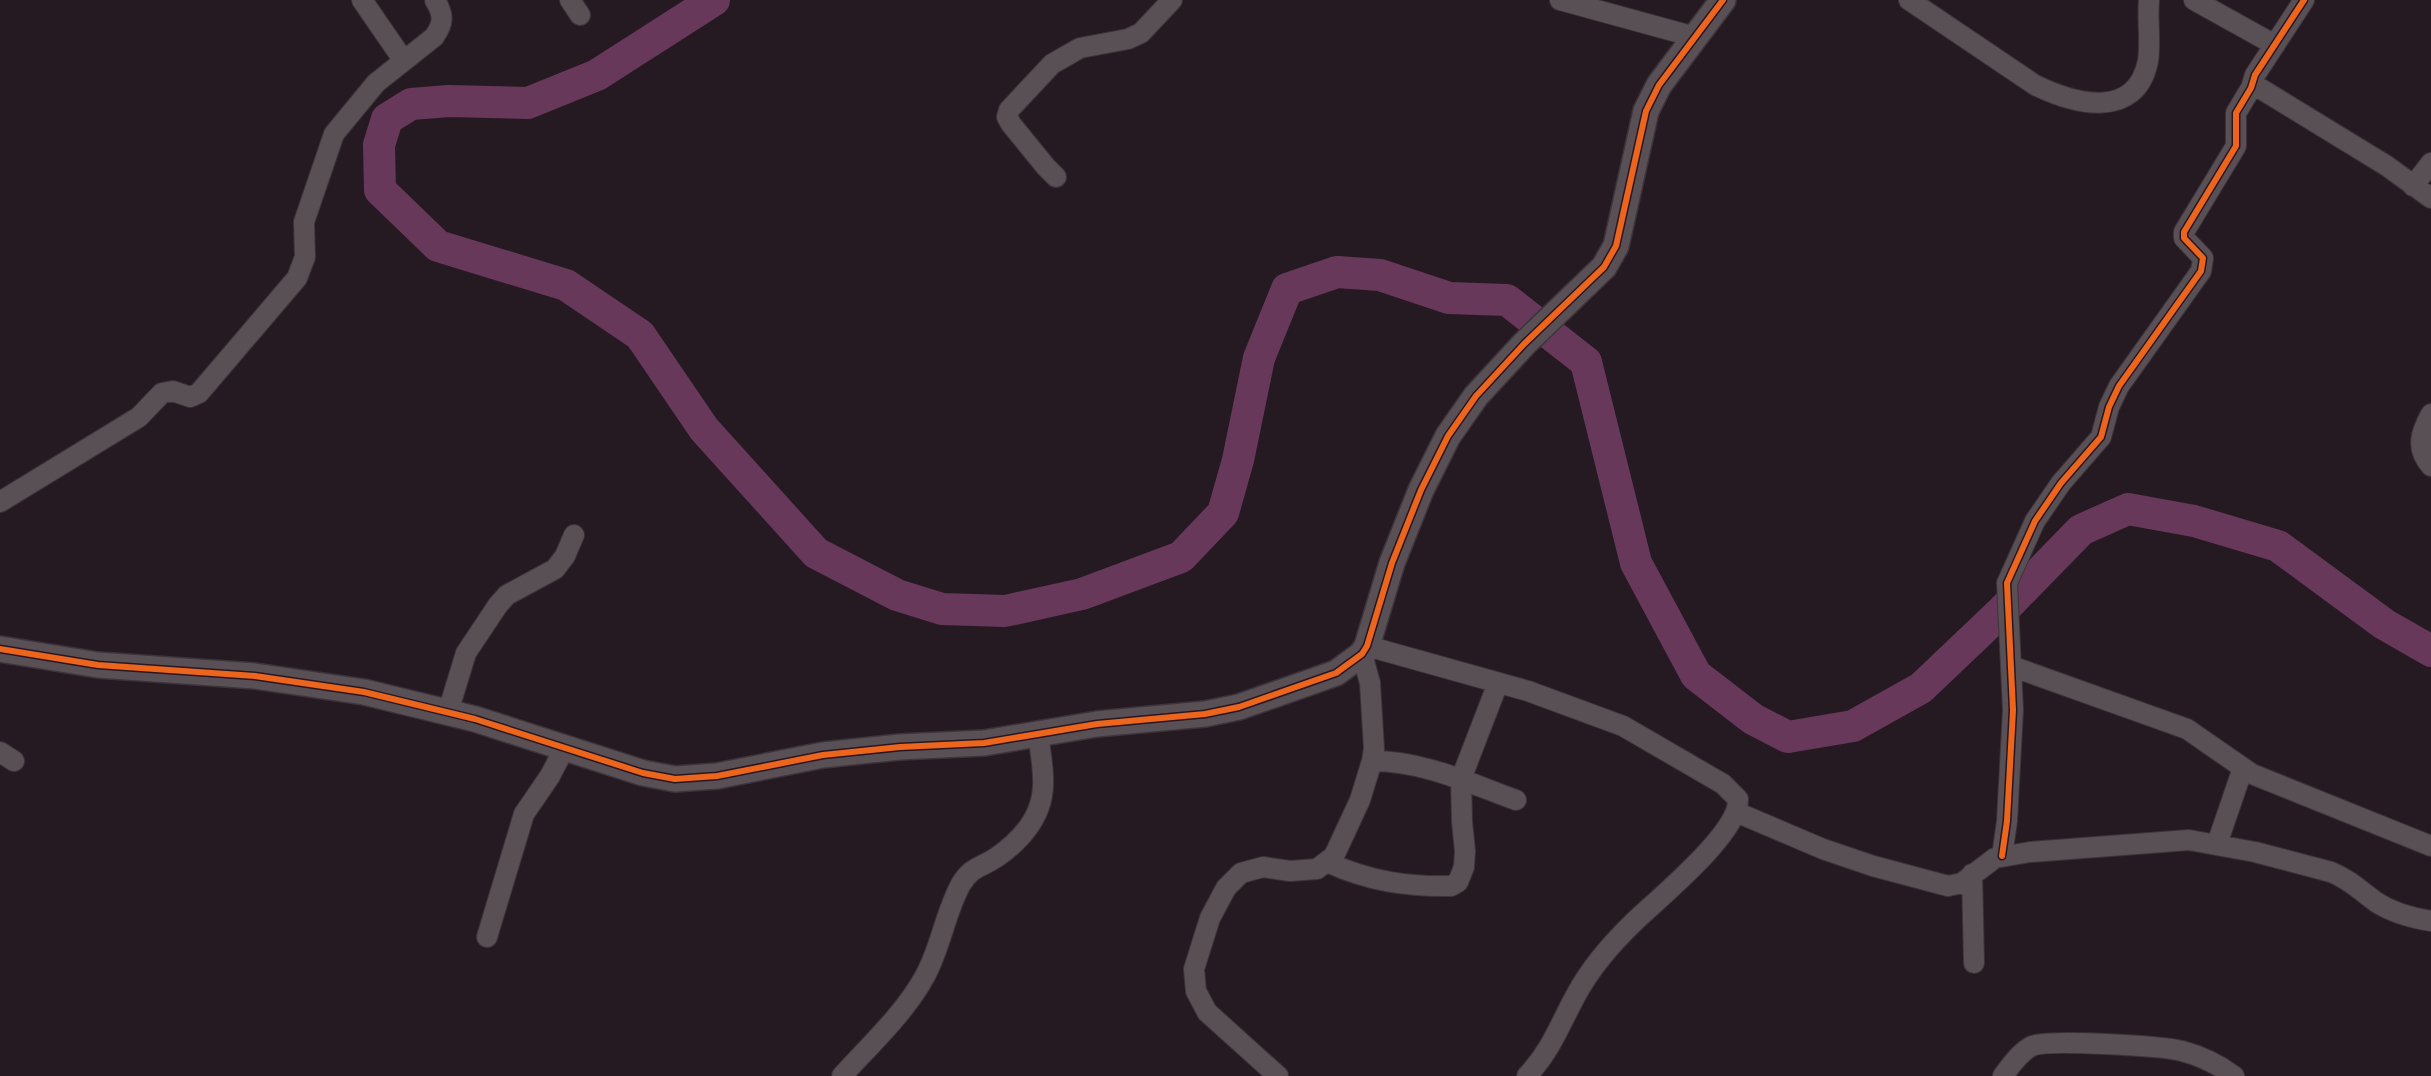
<svg xmlns="http://www.w3.org/2000/svg" width="2431" height="1076" viewBox="0 0 2431 1076" font-family="Roboto,sans-serif">
	<style>
		.lines { fill: none; stroke-linecap: round; stroke-linejoin: round }
		.river { stroke: #67385a; stroke-width: 32 }
		.minor-casing { stroke: #3c343a; stroke-width: 22 }
		.tertiary-casing { stroke: #3c343a; stroke-width: 28 }
		.minor { stroke: #595056; stroke-width: 20 }
		.tertiary { stroke: #595056; stroke-width: 25 }
		.cycleway-casing { stroke: #291623; stroke-width: 9 }
		.cycleway { stroke: #eb651d; stroke-width: 6 }
	</style>
	<rect width="100%" height="100%" fill="#251a22"/>
	<g class="lines">
		<!-- river -->
		<path class="river" d="M714,0l-117,75 -69,28 -79,-2 -38,3 -24,15 -8,26 1,45 58,56 128,39 74,50 64,94 112,124 81,42 45,14 63,2 77,-17 99,-37 42,-44 15,-53 21,-102 28,-69 50,-17 43,3 69,23 58,2 79,62 50,201 60,112 57,44 35,18 65,-11 68,-38 82,-78 78,-80 47,-21 66,12 84,25 106,78 47,27"/>
		<!-- minor casing -->
		<g class="minor-casing">
			<path id="minor" d="M362,0l42,61
				M570,0l10,15
				M1560,0l135,37
				M1909,0l126,85c39,19 101,36 113,-24 3,-20 -1,-41 1,-61
				M2194,0l81,45
				M2253,84l134,82 44,32
				M1056,177l-10,-10 -35,-43 -4,-7 2,-7 43,-46 28,-16 48,-9 13,-6 31,-33
				M2413,186l18,-23
				M2431,414c-10,18 -16,34 0,52
				M0,502l139,-85 23,-24 11,-2 17,6 9,-4 98,-115 8,-21 -1,-35 30,-88 42,-51 58,-46c10,-14 10,-22 1,-37
				M1367,646l161,45 95,35 100,58 15,15c2,33 -79,99 -103,122 -23,22 -44,46 -59,74 -17,31 -24,54 -49,81
				M2011,666l176,63 65,45 179,72
				M448,712l18,-59 32,-48 9,-10 48,-26 10,-13 9,-21
				M0,752l14,9
				M1372,761c52,0 97,22 144,39
				M1736,812l87,37 50,17 75,20 14,-3 33,-25 35,-6 159,-12 66,12 76,20c18,7 30,19 45,30 17,11 36,16 55,19
				M2217,844l26,-76
				M2002,856l5,-35 6,-111 -6,-127 28,-62 26,-38 40,-46 8,-30 10,-21 82,-115 2,-13 -19,-20v-6l52,-86v-33l15,-25 4,-13 49,-75
				M1327,862c41,19 80,25 124,24l7,-4 6,-15 1,-16 -3,-29 -1,-43 37,-96
				M1972,874l2,89
				M487,937l37,-123 26,-38 15,-29
				M842,1076c28,-31 63,-63 83,-100 16,-29 20,-63 36,-92 11,-18 20,-16 36,-27 23,-16 45,-40 46,-71 1,-17 -3,-36 -5,-53
				M1278,1076l-71,-64 -11,-21 -2,-22 16,-51 16,-30 15,-15 22,-6 27,4 27,-2 17,-13 26,-56 12,-39 2,-12 -4,-66 -8,-29
				M2003,1076c7,-10 18,-25 29,-30 17,-7 130,0 150,5 19,5 37,14 52,25"/>
		</g>
		<!-- tertiary casing -->
		<g class="tertiary-casing">
			<path id="tertiary" d="M0,649l98,16 157,11 109,16 111,27 168,54 32,6 42,-3 106,-21 77,-8 84,-4 113,-19 108,-10 34,-7 97,-34 26,-19 5,-8 25,-83 29,-73 27,-54 28,-40 48,-52 80,-77 12,-21 30,-135 13,-26 64,-85"/>
		</g>
		<!-- minor -->
		<use href="#minor" class="minor"/>
		<!-- tertiary -->
		<use href="#tertiary" class="tertiary"/>
		<!-- cycleway casing -->
		<g class="cycleway-casing">
			<path id="cycleway" d="M0,649l98,16 157,11 109,16 111,27 168,54 32,6 42,-3 106,-21 77,-8 84,-4 113,-19 108,-10 34,-7 97,-34 26,-19 5,-8 25,-83 29,-73 27,-54 28,-40 48,-52 80,-77 12,-21 30,-135 13,-26 64,-85
				M2002,856l5,-35 6,-111 -6,-127 28,-62 26,-38 40,-46 8,-30 10,-21 82,-115 2,-13 -19,-20v-6l52,-86v-33l15,-25 4,-13 49,-75"/>
		</g>
		<!-- cycleway -->
		<use href="#cycleway" class="cycleway"/>
	</g>
</svg>
